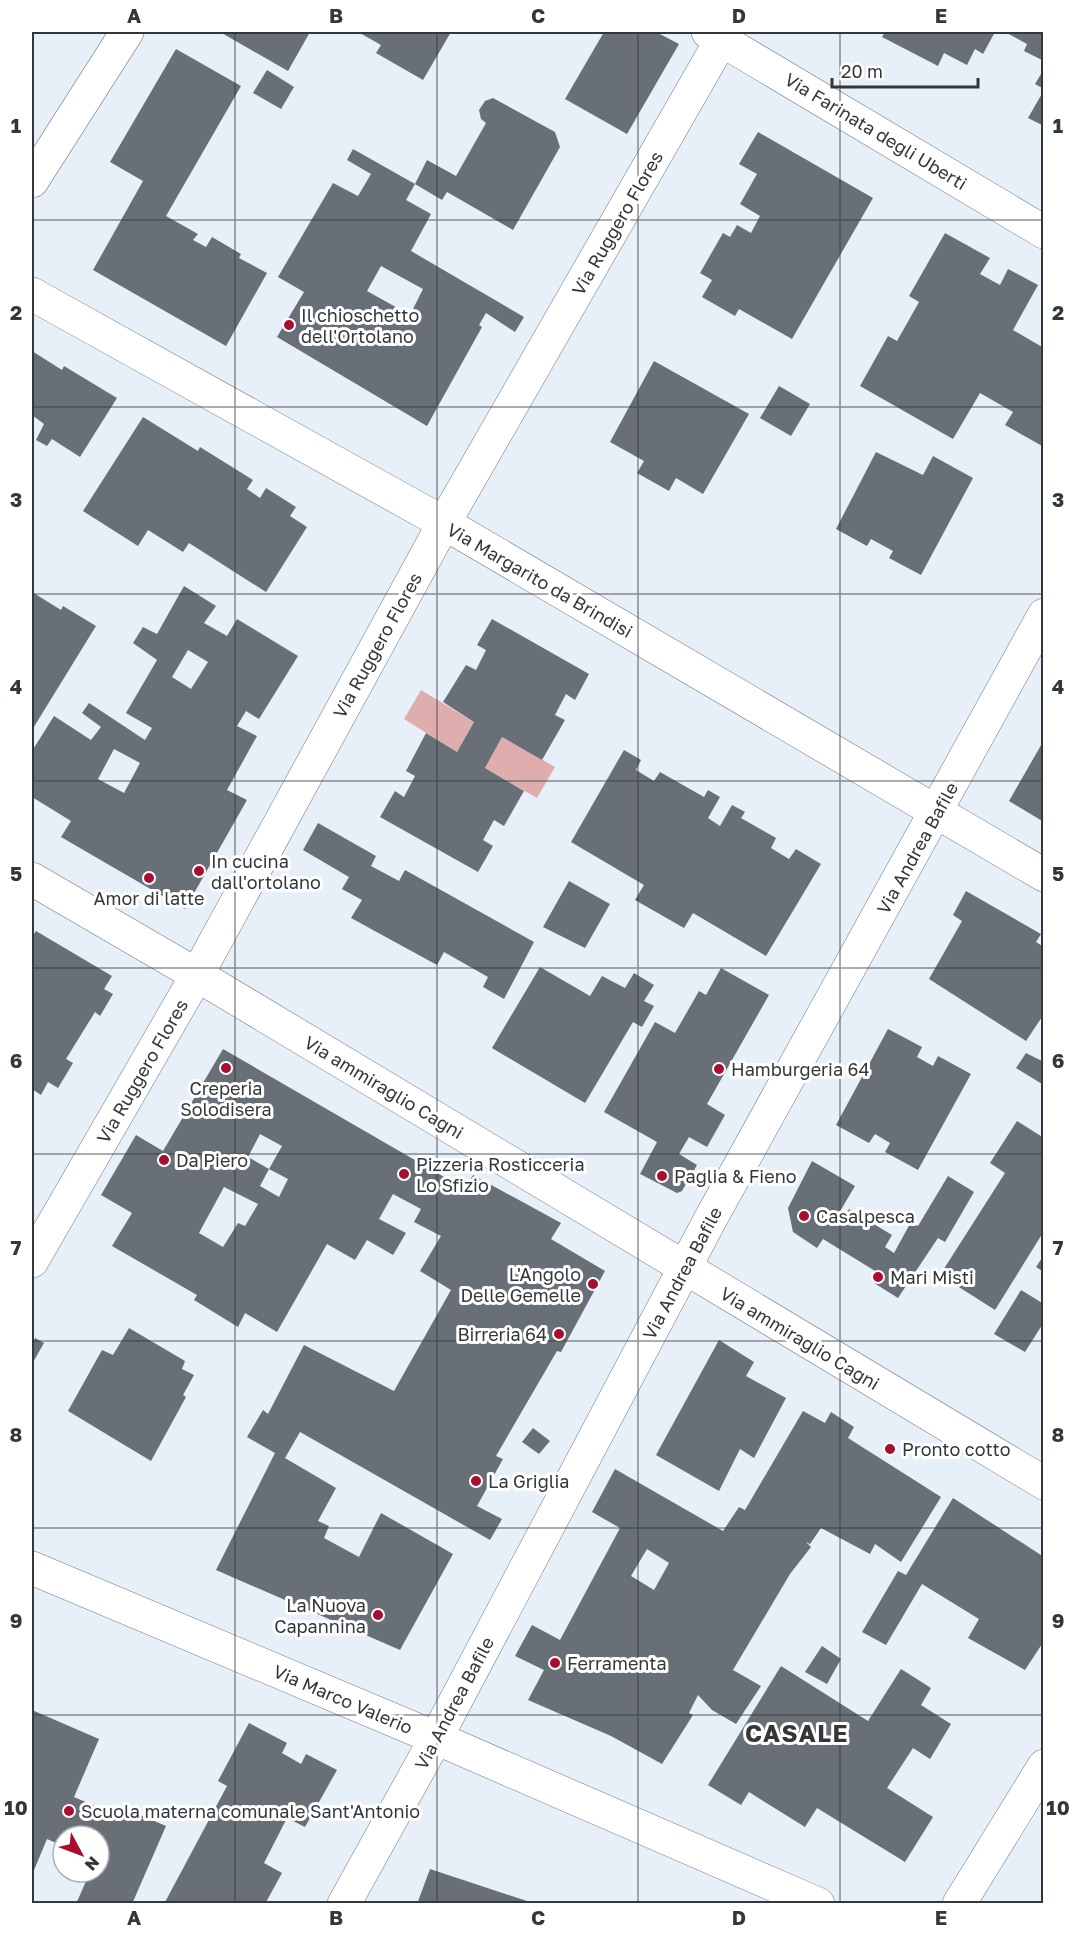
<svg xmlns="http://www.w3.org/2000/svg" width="1075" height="1935" viewBox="0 0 1075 1935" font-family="'Golos Text',sans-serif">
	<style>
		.water { fill: #dfadad }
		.building { fill: #686f76; fill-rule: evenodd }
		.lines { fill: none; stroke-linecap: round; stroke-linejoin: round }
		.street-casing { stroke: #727980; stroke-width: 34 }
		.street { stroke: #fff; stroke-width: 33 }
		.grid { fill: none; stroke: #34373a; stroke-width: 1.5; stroke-opacity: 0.55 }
		.poi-dot { fill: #a70e30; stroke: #fff; stroke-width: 2 }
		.labels { text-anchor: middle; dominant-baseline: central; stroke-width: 6; stroke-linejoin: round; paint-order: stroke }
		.street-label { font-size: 18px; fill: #34373a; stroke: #fff }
		.poi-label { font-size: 18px; fill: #34373a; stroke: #fff; text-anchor: start }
		.district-label { font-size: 24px; font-weight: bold; letter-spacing: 1.5px; fill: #34373a; stroke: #fff }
		.neatline { fill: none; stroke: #34373a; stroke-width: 2 }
		.grid-label { font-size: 20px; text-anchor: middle; font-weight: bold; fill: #34373a }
	</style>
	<rect width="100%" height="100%" fill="#e7f0f8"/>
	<!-- water -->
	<path class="water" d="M421,690l53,32 -17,30 -53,-33z
		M502,737l53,30 -18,31 -52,-30z"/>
	<!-- building -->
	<path class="building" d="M220,32h90l-22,39z
		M358,32h93l-28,48 -47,-27 5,-8z
		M604,32h52l23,12 -52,90 -62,-35z
		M885,32h110l-12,22 -8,-5 -8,16 -23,-12 -6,13 -56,-29z
		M1005,32h39v29l-20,-10 3,-7z
		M176,49l65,37 -75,130 32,18 -5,6 13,7 6,-10 29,17 -2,4 28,15 -41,73 -133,-76 50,-89 -33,-19z
		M1044,69v20l-9,-5z
		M267,70l27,17 -13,22 -28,-16z
		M1044,90v36l-16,-8z
		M493,98l62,34 5,15 -47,83 -66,-38 -5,8 -27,-16 12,-24 29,16 30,-53 -5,-4 -2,-9 6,-9z
		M758,132l115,66 -81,141 -53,-30 -4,7 -33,-19 10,-17 -12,-7 23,-40 7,4 7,-12 14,8 9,-17 -20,-12 17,-30 -18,-10z
		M353,149l62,35 -9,16 25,14 -20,37 113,66 -9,15 -29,-19 -7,12 3,2 -55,99 -150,-89 27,-45 -26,-15 55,-94 25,13 13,-22 -24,-14zM381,266l42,23 -13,26 -43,-24z
		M945,233l45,25 -10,16 20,11 8,-16 30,16 -25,45 31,18v99l-39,-22 8,-13 -33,-19 -27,46 -93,-53 28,-50 9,5 22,-39 -10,-6z
		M32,351l30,19 2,-4 53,32 -37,59 -28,-18 -5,7 -11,-6 8,-16 -12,-9z
		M654,361l95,53 -46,80 -27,-16 -7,13 -32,-18 7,-12 -34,-19z
		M779,386l31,18 -19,32 -31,-18z
		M143,417l55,34 2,-4 53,33 -6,9 13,9 6,-10 30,19 -6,9 17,11 -41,65 -77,-49 -6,9 -35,-22 -10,16 -55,-35z
		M876,452l47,23 10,-19 40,22 -52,97 -32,-17 4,-7 -22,-12 -4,7 -31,-17z
		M184,586l32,20 -12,17 23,13 10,-17 61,37 -39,63 -13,-8 -9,15 20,10 -30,54 20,10 -62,109 -124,-72 10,-16 -39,-24v-46l22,-35 37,24 10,-13 -19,-14 7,-10 56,37 7,-12 -26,-15 31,-53 -24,-17 10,-16 14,7zM188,650l20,12 -17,27 -19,-12zM114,749l26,14 -16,30 -26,-14z
		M32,592l29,18 2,-4 33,20 -64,104z
		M492,619l97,55 -14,26 -9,-6 -11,21 10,5 -23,40 -40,-23 -17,31 39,23 -20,35 -10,-6 -11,20 10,6 -15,26 -98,-55 15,-26 9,6 11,-21 -9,-5 20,-38 31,19 17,-30 -31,-20 23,-37 10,5 10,-20 -9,-5z
		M1044,740v82l-35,-21z
		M624,750l17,10 -5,10 18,11 6,-9 44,25 4,-7 12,7 -12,21 12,8 12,-21 13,7 -4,6 35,20 -5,10 18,11 7,-10 25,15 -55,92 -73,-43 -9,15 -49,-28 9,-15 -73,-43z
		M318,823l58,33 -5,10 28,15 6,-11 129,72 -30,57 -21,-12 5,-10 -44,-25 -7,13 -86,-47 11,-18 -20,-11 7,-12 -46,-27z
		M569,881l41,23 -25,44 -42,-21z
		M966,891l75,43 -5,8 8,5v67l-18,27 -97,-62 33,-58 -9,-6z
		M36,931l76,45 -8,13 9,5 -13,22 -5,-4 -29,47 7,4 -15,25 -10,-6 -7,13 -9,-6v-152z
		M540,967l50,29 12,-20 23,12 9,-15 20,12 -10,16 10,5 -12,21 -9,-5 -48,81 -93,-55z
		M721,968l48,27 -62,109 18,11 -18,32 -18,-10 -10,17 18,11 -15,26 -5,2 -37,-19 17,-32 -53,-30 51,-90 20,11 24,-42 7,4z
		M888,1029l34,18 -5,10 16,9 5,-10 33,18 -53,96 -33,-18 5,-9 -15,-9 -6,9 -33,-18z
		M223,1049l242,140 8,-14 88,48 -10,16 54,32 -44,81 -4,-1 -61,105 7,3 -26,47 25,13 -12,21 -190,-108 -15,26 51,30 -18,33 11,5 -5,12 35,19 22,-44 72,41 -53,96 -184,-80 59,-117 -28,-16 16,-27 5,4 36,-69 90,46 57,-101 -31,-19 21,-35 -27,-14 7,-13 -28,-15 -14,25 27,14 -13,22 -26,-15 -12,20 -28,-16 -50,88 -32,-19 -7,14 -44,-27 3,-5 -85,-49 20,-33 -31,-18 35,-60 27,16zM260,1134l22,12 -13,23 -21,-12zM269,1169l19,10 -9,18 -19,-11zM224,1187l34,17 -13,22 -7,-3 -15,24 -24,-14z
		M1026,1053l18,9 -2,22 -26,-16z
		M1017,1121l27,17v93l-49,79 -55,-35 65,-102 -15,-10z
		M812,1161l43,25 -19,32 6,3 7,-12 43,26 -7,12 9,6 17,-31 7,4 30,-50 26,16 -29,50 -7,-4 -40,60 -24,-15 6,-9 -57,-35 -6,9 -24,-16 -5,-24z
		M1044,1255v17l-8,-5z
		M1021,1290l23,14v18l-19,30 -31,-18z
		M129,1328l56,33 -3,8 12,6 -11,20 3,2 -35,64 -83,-50 34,-61 11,5z
		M35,1338l9,5 -12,21v-19z
		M719,1340l35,22 -8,14 40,22 -32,60 -14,-9 -21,42 -63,-36z
		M803,1411l22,12 6,-11 23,15 -6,11 93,59 -40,65 -26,-18 -5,10 -49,-26 -11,16 -4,-2 5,5 -21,27 -57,96 28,16 -25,38 -24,-14 -14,-15 -9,18 4,2 -31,49 -51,-28 -83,-36 16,-30 -29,-14 17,-31 28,15 60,-112 -28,-16 23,-43 108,62 16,-24 6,3zM647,1549l22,14 -15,27 -23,-14z
		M533,1428l17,13 -11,13 -17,-12z
		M953,1498l91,59v84l-19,29 -57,-32 11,-19 -57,-35 -36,61 -24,-13 36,-61 8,4z
		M822,1646l19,13 -14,25 -22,-12z
		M781,1666l87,55 33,-52 30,19 -10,17 30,19 -21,35 -17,-11 -26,40 46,29 -28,45 -88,-54 -12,19 -56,-35 -8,13 -33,-20z
		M32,1710l67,29 -25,58 42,18 3,-9 47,20 -34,78h-56l14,-32h9v-36h-36v10l-16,-7 -15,36z
		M249,1723l38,20 -5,10 19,11 5,-10 31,16 -32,57 -18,-9 -23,45 18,10 -17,31h-101l63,-118 -9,-5z
		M430,1869l103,34v1h-116z"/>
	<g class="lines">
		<!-- street casing -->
		<g class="street-casing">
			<path id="street" d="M708,32l336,200
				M32,181l95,-149
				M32,294l412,229 600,352
				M32,879l165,96 847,508
				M32,1261l165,-286 247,-452 282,-491
				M32,1568l404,170 382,166
				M344,1904l92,-166 275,-520 333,-603
				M959,1904l85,-138"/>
		</g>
		<!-- street -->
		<use href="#street" class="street"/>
	</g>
	<!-- grid -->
	<path class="grid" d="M235,32v1872M437,32v1872M638,32v1872M840,32v1872M32,220h1012M32,407h1012M32,594h1012M32,781h1012M32,968h1012M32,1154h1012M32,1341h1012M32,1528h1012M32,1715h1012"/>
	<!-- markers -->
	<g class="poi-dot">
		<circle cx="289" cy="325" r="6"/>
		<circle cx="199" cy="871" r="6"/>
		<circle cx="149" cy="878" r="6"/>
		<circle cx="226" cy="1068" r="6"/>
		<circle cx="719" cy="1069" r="6"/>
		<circle cx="164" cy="1160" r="6"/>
		<circle cx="404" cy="1174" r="6"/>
		<circle cx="662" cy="1176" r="6"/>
		<circle cx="804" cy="1216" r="6"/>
		<circle cx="878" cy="1277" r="6"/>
		<circle cx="593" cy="1284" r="6"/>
		<circle cx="559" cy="1334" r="6"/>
		<circle cx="890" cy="1449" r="6"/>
		<circle cx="476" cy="1481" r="6"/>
		<circle cx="378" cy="1615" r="6"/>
		<circle cx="555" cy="1663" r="6"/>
		<circle cx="69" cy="1811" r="6"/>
	</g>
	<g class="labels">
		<!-- street labels -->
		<g class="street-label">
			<text transform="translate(876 131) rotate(31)">Via Farinata degli Uberti</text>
			<text transform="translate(617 223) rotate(-60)">Via Ruggero Flores</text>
			<text transform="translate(540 580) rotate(30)">Via Margarito da Brindisi</text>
			<text transform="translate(377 645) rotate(-61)">Via Ruggero Flores</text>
			<text transform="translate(917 848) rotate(-61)">Via Andrea Bafile</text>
			<text transform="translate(142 1071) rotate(-60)">Via Ruggero Flores</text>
			<text transform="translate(384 1087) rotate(31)">Via ammiraglio Cagni</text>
			<text transform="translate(682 1273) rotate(-62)">Via Andrea Bafile</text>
			<text transform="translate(800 1338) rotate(31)">Via ammiraglio Cagni</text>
			<text transform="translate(343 1699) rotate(23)">Via Marco Valerio</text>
			<text transform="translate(454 1703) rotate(-62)">Via Andrea Bafile</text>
		</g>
		<!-- poi labels -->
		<g class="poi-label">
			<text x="301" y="315">Il chioschetto<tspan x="301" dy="21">dell'Ortolano</tspan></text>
			<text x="211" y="861">In cucina<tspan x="211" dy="21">dall'ortolano</tspan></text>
			<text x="149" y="898" text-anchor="middle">Amor di latte</text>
			<text x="731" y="1069">Hamburgeria 64</text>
			<text x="226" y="1088" text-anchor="middle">Creperia<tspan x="226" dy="21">Solodisera</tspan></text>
			<text x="176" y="1160">Da Piero</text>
			<text x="416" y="1164">Pizzeria Rosticceria<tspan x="416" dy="21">Lo Sfizio</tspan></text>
			<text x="674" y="1176">Paglia &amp; Fieno</text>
			<text x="816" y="1216">Casalpesca</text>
			<text x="581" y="1274" text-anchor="end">L'Angolo<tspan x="581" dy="21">Delle Gemelle</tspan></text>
			<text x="890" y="1277">Mari Misti</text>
			<text x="547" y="1334" text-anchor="end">Birreria 64</text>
			<text x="902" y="1449">Pronto cotto</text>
			<text x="488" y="1481">La Griglia</text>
			<text x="366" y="1605" text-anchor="end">La Nuova<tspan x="366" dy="21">Capannina</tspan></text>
			<text x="567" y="1663">Ferramenta</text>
			<text x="81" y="1811">Scuola materna comunale Sant'Antonio</text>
		</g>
		<!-- district labels -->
		<g class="district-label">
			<text x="797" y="1732">CASALE</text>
		</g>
	</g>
	<!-- border -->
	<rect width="1075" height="1935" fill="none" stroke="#ffffff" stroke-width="66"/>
	<!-- north arrow -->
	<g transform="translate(81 1854) rotate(131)"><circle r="28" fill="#ffffff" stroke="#aeafb0" stroke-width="1.5"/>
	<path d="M0-4.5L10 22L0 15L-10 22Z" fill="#a70e30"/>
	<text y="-9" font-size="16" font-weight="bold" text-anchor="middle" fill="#34373a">N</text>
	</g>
	<!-- scale -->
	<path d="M832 78v9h146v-9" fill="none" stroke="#34373a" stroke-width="3"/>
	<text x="841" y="78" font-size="18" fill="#34373a" stroke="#ffffff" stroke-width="4.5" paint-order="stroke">20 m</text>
	<rect x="33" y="33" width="1009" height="1869" class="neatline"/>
	<g class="grid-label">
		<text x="134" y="23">A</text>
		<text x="336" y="23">B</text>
		<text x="538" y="23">C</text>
		<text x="739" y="23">D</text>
		<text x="941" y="23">E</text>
		<text x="16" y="133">1</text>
		<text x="1058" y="133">1</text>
		<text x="16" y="320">2</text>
		<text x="1058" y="320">2</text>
		<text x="16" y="507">3</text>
		<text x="1058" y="507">3</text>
		<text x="16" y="694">4</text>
		<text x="1058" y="694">4</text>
		<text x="16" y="881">5</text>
		<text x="1058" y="881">5</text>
		<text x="16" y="1068">6</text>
		<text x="1058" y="1068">6</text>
		<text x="16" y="1255">7</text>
		<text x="1058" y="1255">7</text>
		<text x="16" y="1442">8</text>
		<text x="1058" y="1442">8</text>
		<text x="16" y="1628">9</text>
		<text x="1058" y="1628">9</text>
		<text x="16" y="1815">10</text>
		<text x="1058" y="1815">10</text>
		<text x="134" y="1925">A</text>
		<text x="336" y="1925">B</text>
		<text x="538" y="1925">C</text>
		<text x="739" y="1925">D</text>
		<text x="941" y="1925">E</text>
	</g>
</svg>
